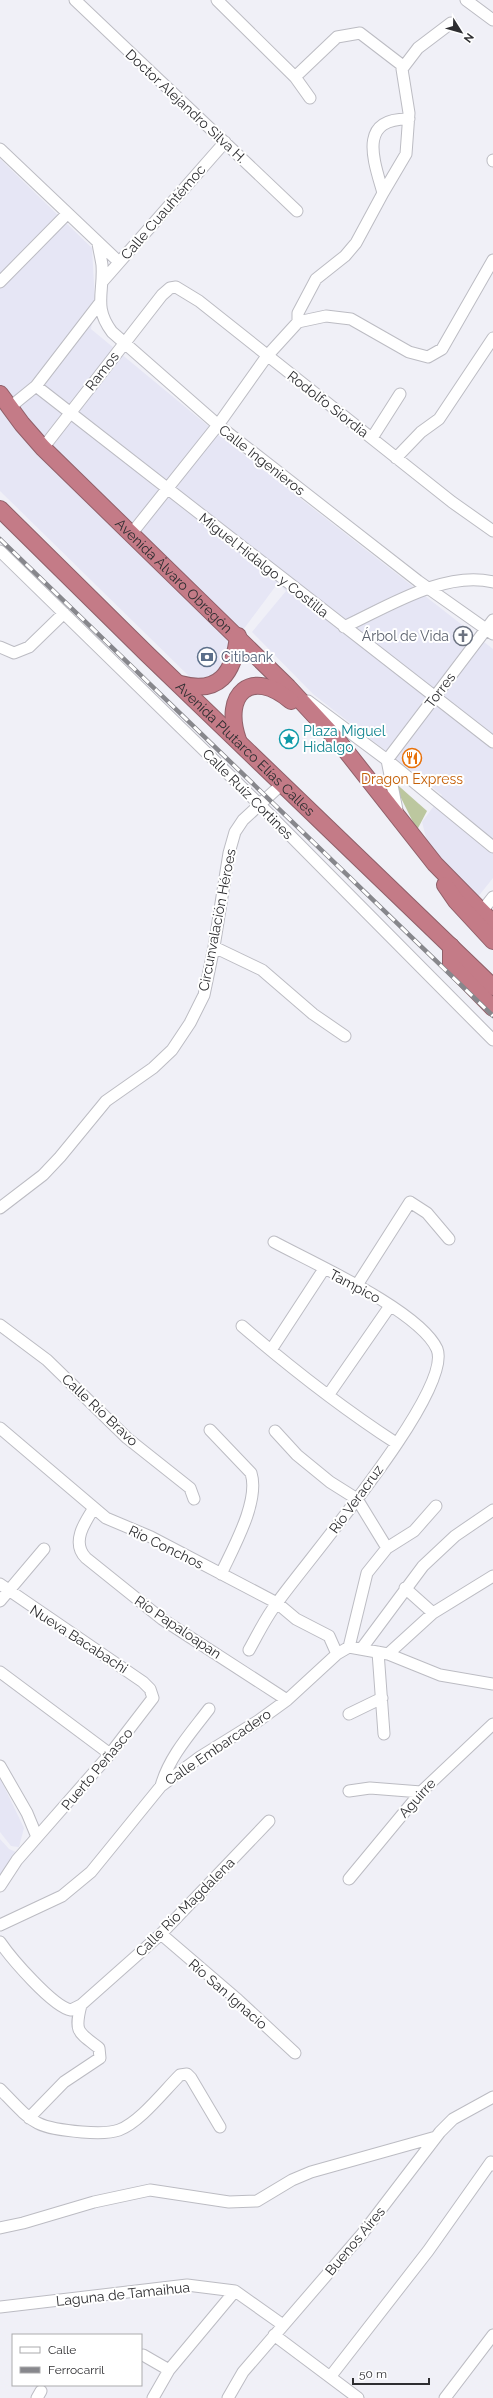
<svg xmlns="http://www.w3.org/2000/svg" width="493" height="2398" viewBox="0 0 493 2398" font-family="Raleway,sans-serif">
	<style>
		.built { fill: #e6e6f5; fill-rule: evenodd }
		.green { fill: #bcc79f }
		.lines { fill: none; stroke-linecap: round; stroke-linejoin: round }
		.minor-casing { stroke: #bcbcc3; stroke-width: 13 }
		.highway-casing { stroke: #906069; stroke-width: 18 }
		.minor { stroke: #fff; stroke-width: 11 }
		.highway { stroke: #c47b87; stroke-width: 16 }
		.rail-casing { stroke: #87878c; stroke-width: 4.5 }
		.rail { stroke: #fff; stroke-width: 3; stroke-dasharray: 9; stroke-linecap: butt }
		.labels { text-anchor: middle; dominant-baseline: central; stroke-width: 4; stroke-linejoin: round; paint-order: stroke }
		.street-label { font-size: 14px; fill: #2e2e31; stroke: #fff }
		.worship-label { font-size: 14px; fill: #5b616d; stroke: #fff; text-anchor: end }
		.service-label { font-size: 14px; fill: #4e5e75; stroke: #fff; text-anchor: start }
		.culture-label { font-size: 14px; fill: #0d838f; stroke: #fff; text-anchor: start }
		.food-label { font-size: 14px; fill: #c56008; stroke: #fff }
	</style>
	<rect width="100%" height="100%" fill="#f0f0f7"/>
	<!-- built -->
	<path class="built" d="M0,159l92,89 3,53 -4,28 133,110 269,210v229l-16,20 -36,-38 -15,-22 -4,-16 20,-27 -129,-101 -61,-62 34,-41 -8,-8 -47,63v20l-17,13 -19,3 -195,-191zM180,491l94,88v1l-100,-81z
		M0,1778l24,50 -5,19 -8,-1 -11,-14z
		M0,1839l9,10 7,3 -16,24z"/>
	<!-- green -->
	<path class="green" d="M392,780l35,31 -10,19z"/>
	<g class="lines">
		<!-- minor casing -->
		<g class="minor-casing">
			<path id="minor" d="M75,0l222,211
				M217,0l78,77 15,21
				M466,0l27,20
				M295,77l42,-40 23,-4 43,33
				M0,149l119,113
				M493,160v1
				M383,193l23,-39 3,-41 -7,-44 16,-21 33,-25
				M98,243c1,7 3,15 4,22 2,28 -9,42 10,67l106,93 200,156 75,53
				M0,282l67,-68
				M102,282l123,-140
				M298,322v-9l18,-34 29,-23 11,-13 27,-50c-9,-32 -26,-75 26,-74
				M36,386l457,356
				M9,408l27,-22 63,-82
				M372,438l28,-44
				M43,448l119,-153 8,-7 6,-1 23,14 253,201 41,29
				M396,458l25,-26 18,-13 54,-81
				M132,533l86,-108 49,-69 31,-34 28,-6 25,3 58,33 19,5 14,-8 51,-89
				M0,551l259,253 234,236
				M344,627c43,-20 101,-57 149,-45
				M0,647l14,6 15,-6 35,-34
				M308,701l79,59 106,87
				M398,815l-11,-55 106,-140
				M482,911l11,-14
				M214,947l48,23 51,44 32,22
				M0,1208l43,-33 17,-18 46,-56 47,-33 19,-18 18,-27 14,-28 10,-48 15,-94 6,-21 8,-12 39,-36
				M357,1285l53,-83 17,11 22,26
				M0,1325l47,35 80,78 63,50 4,11
				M242,1326c49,42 100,82 154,117
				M271,1350l53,-81
				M329,1394l61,-88
				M0,1428l106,90 45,19 126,66 19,16 33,17 8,18
				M210,1430l41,43c9,28 -18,75 -30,101
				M275,1431l22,24 33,27 27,17 30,49
				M94,1508c-10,15 -23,35 -8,50l76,61 125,81
				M0,1584l143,98 7,7 3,9 -43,56 -93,106 -17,26
				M405,1588l28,25
				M0,1601l44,-52
				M349,1647l18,-74 20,-25 27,-17 22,-25
				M362,1648l61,-82 32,-30 38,-26
				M249,1650c9,-16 17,-33 28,-47 27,-39 177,-212 160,-254 -17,-38 -124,-86 -163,-107
				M378,1652l6,82
				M388,1654l45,-41 60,-37
				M0,1672l110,82
				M349,1714l33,-16
				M0,1766l27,47 10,24
				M161,1786c8,-29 29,-52 48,-77
				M349,1791l21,-3 51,4
				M349,1879l72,-87 72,-68
				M0,1925l62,-29 29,-24 70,-86 39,-29 58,-36 29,-21 50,-46 12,-7 39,7 52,21 53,9
				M161,1934l77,66 57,53
				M0,1942c11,16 53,65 71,68l10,-5 80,-71 108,-113
				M0,2089c33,34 34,39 82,43 12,1 26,2 37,-2 21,-8 44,-38 61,-55l7,-1 4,4 29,49
				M29,2118l35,-36 36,-24 -1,-10c-21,-16 -25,-16 -18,-43
				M0,2228l23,-5 71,-21 56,-12 79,12 28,-1 35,-21 19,-8 125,-35
				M0,2307l187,-22 48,6 48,34
				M274,2335l84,63
				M143,2355l26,15
				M330,2377l98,-126 63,-89 2,3
				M37,2398l4,-7
				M153,2398l16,-28 66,-79
				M228,2398l15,-26 119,-138 78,-102 13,-13 40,-22
				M445,2398l48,-63"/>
		</g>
		<!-- highway casing -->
		<g class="highway-casing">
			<g id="highway">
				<path id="s1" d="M0,394l22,30 21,24 245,239 51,55 96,122 58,59"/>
				<path id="s2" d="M0,509l147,145 346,333"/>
				<path d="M180,684c39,11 54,-11 58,-48"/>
				<path d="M238,740c-16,-46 13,-73 53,-39"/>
				<path d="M445,885l11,16 37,40"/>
				<path d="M451,946v19l42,43"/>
			</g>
		</g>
		<!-- minor -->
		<use href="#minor" class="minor"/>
		<!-- highway -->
		<use href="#highway" class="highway"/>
		<!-- rail casing -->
		<g class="rail-casing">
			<path id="rail" d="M0,539l493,477"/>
		</g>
		<!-- rail -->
		<use href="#rail" class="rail"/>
	</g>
	<!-- icons -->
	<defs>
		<g id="church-ring" transform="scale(1)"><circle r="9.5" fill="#fff" stroke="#6b7280" stroke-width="1.5"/><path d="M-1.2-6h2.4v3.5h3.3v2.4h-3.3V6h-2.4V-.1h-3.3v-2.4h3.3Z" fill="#6b7280"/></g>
		<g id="bank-ring" transform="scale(1)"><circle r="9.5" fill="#fff" stroke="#5c6f8a" stroke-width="1.5"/><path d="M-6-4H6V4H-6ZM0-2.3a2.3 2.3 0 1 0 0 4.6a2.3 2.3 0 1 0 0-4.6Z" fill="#5c6f8a"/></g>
		<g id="sight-ring" transform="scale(1)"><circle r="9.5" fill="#fff" stroke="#0f9aa8" stroke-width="1.5"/><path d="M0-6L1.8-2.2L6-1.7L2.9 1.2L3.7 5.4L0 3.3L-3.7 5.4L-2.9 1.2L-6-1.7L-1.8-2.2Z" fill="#0f9aa8"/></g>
		<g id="restaurant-ring" transform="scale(1)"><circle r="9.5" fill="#fff" stroke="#e8710a" stroke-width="1.5"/><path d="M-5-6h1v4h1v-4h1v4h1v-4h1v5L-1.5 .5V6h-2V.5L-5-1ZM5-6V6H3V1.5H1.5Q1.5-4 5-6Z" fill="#e8710a"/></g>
	</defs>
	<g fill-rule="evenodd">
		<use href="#church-ring" x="463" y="636"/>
		<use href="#bank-ring" x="207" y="657"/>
		<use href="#sight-ring" x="289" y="739"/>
		<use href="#restaurant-ring" x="412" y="758"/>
	</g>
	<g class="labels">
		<!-- street labels -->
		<g class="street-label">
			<text transform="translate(186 106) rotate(43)">Doctor Alejandro Silva H.</text>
			<text transform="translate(163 212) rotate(-49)">Calle Cuauhtémoc</text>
			<text transform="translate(102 371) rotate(-52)">Ramos</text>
			<text transform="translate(328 404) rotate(38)">Rodolfo Siordia</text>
			<text transform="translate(262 460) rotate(38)">Calle Ingenieros</text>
			<text transform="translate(264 565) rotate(38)">Miguel Hidalgo y Costilla</text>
			<text stroke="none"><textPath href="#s1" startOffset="252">Avenida Álvaro Obregón</textPath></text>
			<text transform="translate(440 690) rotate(-53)">Torres</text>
			<text stroke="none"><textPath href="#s2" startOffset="343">Avenida Plutarco Elías Calles</textPath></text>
			<text transform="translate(248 794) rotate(45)">Calle Ruíz Cortines</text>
			<text transform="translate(217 920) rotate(-79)">Circunvalación Héroes</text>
			<text transform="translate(355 1286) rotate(28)">Tampico</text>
			<text transform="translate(100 1410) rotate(43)">Calle Río Bravo</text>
			<text transform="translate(356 1499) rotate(-54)">Río Veracruz</text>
			<text transform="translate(166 1547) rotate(26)">Río Conchos</text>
			<text transform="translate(178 1627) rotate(34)">Río Papaloapan</text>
			<text transform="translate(79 1639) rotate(33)">Nueva Bacabachi</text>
			<text transform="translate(218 1747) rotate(-34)">Calle Embarcadero</text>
			<text transform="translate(97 1769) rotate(-50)">Puerto Peñasco</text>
			<text transform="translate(417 1798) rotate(-48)">Aguirre</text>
			<text transform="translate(185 1907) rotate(-45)">Calle Río Magdalena</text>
			<text transform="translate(228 1994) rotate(41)">Río San Ignacio</text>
			<text transform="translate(355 2241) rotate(-50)">Buenos Aires</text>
			<text transform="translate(123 2294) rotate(-6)">Laguna de Tamaihua</text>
		</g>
		<!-- worship labels -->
		<g class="worship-label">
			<text x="449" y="636">Árbol de Vida</text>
		</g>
		<!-- service labels -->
		<g class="service-label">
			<text x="221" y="657">Citibank</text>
		</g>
		<!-- culture labels -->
		<g class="culture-label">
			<text x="303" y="731">Plaza Miguel<tspan x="303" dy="16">Hidalgo</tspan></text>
		</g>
		<!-- food labels -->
		<g class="food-label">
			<text x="412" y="779">Dragon Express</text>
		</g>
	</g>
	<!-- legend -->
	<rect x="12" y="2334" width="130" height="52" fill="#ffffff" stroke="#ababad"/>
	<rect x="20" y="2347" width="20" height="6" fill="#ffffff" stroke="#ababad"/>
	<text x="48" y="2354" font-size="12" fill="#2e2e31">Calle</text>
	<rect x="20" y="2367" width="20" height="6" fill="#87878c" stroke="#ababad"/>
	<text x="48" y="2374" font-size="12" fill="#2e2e31">Ferrocarril</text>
	<!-- north arrow -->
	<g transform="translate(461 32) rotate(127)" stroke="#ffffff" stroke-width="3" paint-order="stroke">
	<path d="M0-3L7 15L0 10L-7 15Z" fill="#2e2e31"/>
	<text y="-6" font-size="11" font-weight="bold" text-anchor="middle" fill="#2e2e31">N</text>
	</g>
	<!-- scale -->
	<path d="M353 2378v6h76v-6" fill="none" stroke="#2e2e31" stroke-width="2"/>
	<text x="359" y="2378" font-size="12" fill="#2e2e31" stroke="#ffffff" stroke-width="3" paint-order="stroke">50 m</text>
</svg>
